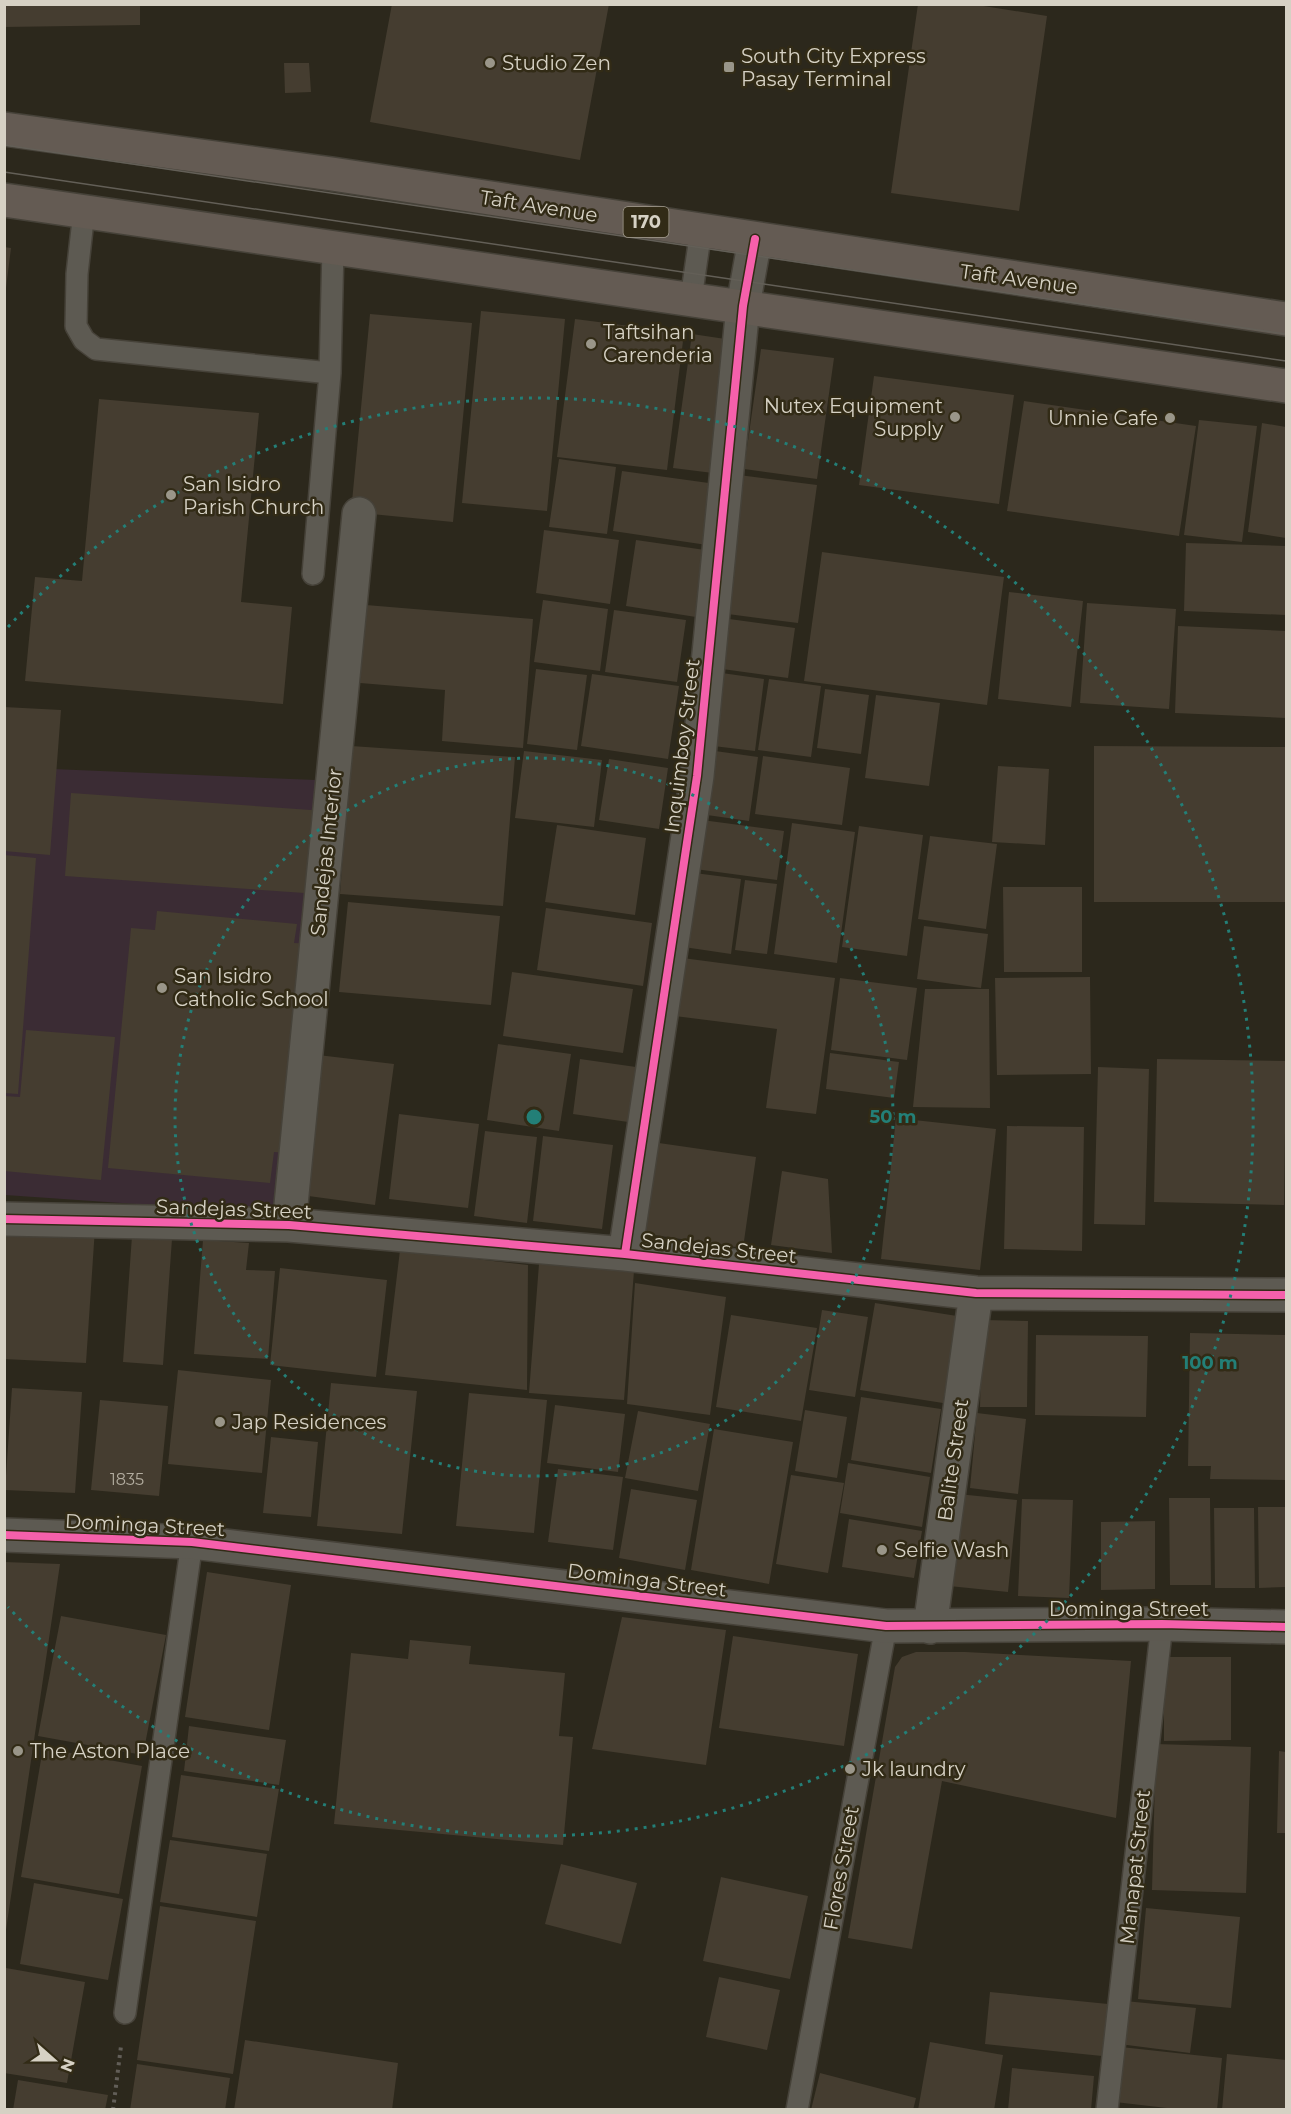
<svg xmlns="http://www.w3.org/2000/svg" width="1291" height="2114" viewBox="0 0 1291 2114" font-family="Montserrat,sans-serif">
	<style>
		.education { fill: #3b2c34 }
		.building { fill: #453d30 }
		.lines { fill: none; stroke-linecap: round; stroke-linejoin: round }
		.service-casing { stroke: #464239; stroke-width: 24 }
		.minor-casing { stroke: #464239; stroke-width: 36 }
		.primary-casing { stroke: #464239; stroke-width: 36 }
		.path { stroke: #625e58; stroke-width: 4; stroke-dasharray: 3 4.5; stroke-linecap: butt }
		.service { stroke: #5d5a52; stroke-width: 21 }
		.minor { stroke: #5d5a52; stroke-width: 33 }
		.primary { stroke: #645b53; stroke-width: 33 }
		.tram { stroke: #635f57; stroke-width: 1.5 }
		.cycleway-casing { stroke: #322b16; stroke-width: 11 }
		.cycleway { stroke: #f560ab; stroke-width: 8 }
		.ring { fill: none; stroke: #237f77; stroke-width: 3; stroke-dasharray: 3 6 }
		.poi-dot { fill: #9a9689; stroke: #322b16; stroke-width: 2 }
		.labels { text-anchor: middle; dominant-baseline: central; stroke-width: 5; stroke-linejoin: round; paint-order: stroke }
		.number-label { font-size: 16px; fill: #b2ac9f }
		.shield { fill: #322b16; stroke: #a59f90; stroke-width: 1.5 }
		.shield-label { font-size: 18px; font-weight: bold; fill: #d6d1c4 }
		.poi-label { font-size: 20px; fill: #d6d1c4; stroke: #322b16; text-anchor: start }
		.street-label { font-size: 20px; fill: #d6d1c4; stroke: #322b16 }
		.centre { fill: #237f77; stroke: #322b16; stroke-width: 3 }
		.ring-label { font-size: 18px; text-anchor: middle; font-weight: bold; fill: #237f77; stroke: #322b16; stroke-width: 5; stroke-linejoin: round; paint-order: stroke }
	</style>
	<rect width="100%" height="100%" fill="#2c281c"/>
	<!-- education -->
	<path class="education" d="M5,767l336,14 -45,434 -291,-20z"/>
	<!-- building -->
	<path class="building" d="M4,4h136v21l-136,2z
		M392,4h217l-29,156 -210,-38z
		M918,4h53l76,12 -28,195 -128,-18z
		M284,63h25l2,29 -26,1z
		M4,247l7,1 -5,40h-2z
		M481,311l84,8 -18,192 -85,-8z
		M370,314l102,9 -19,199 -102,-10z
		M575,319l109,14 -17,137 -110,-13z
		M692,334l40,6 -19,133 -40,-5z
		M761,349l73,9 -17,121 -73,-10z
		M874,376l140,19 -15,109 -140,-19z
		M99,399l160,14 -18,189 51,5 -9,97 -258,-23 10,-104 47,4z
		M1024,401l172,25 -17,110 -172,-25z
		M1199,420l58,6 -15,116 -58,-7z
		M1262,423l24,4v111l-38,-6z
		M559,459l57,8 -9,67 -58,-7z
		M622,471l94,13 -9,61 -94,-14z
		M739,475l78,10 -19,138 -78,-10z
		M544,530l75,10 -9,64 -74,-11z
		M636,540l69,10 -9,67 -70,-11z
		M1186,543l100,3v69l-102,-4z
		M822,552l182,25 -17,128 -183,-24z
		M1009,592l74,9 -12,106 -73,-8z
		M543,600l65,9 -8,62 -66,-9z
		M1087,603l89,6 -7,100 -89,-6z
		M366,605l167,14 -10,129 -81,-7 3,-51 -85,-7z
		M614,610l72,10 -9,62 -72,-10z
		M722,618l73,10 -7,50 -73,-10z
		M1178,626l108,5v87l-111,-5z
		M536,669l51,6 -10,75 -50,-6z
		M715,672l49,7 -9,72 -50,-6z
		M592,674l87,12 -11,73 -87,-13z
		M769,679l52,7 -10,71 -53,-7z
		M825,689l44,6 -8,59 -44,-6z
		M876,695l64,8 -11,83 -64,-8z
		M4,707l57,3 -11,145 -46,-4z
		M351,746l164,11 -12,149 -163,-12z
		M1094,746l192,1v155h-192z
		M708,750l50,7 -9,64 -49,-7z
		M524,751l78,9 -8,67 -79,-9z
		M763,756l87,12 -8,57 -87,-11z
		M609,759l59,9 -9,61 -60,-9z
		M998,766l51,3 -4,76 -53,-3z
		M71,793l254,18 -6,83 -254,-18z
		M702,820l82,11 -7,49 -82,-11z
		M792,823l63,9 -18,131 -63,-9z
		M557,825l89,13 -11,77 -90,-13z
		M859,826l64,9 -16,121 -65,-9z
		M930,836l67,8 -11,85 -68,-10z
		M4,855l32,3 -18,236 -14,-1z
		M687,872l54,7 -10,75 -54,-8z
		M745,880l32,4 -10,70 -32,-4z
		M1003,887h79v85h-78z
		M348,902l152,14 -9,89 -152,-13z
		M546,908l106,15 -9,63 -106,-16z
		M157,911l140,13 -3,19 17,1 -20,209 -17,-1 -4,31 -162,-15 23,-240 24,2z
		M924,926l64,8 -7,54 -64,-9z
		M675,957l160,21 -19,136 -50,-6 11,-79 -110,-14z
		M512,972l121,17 -10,64 -120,-17z
		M1090,977l1,97 -94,1 -2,-97z
		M840,978l77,10 -10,72 -76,-10z
		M925,989h64l1,119 -77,-1z
		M26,1030l89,7 -14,143 -97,-9v-75l16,1z
		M498,1044l73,10 -12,77 -72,-11z
		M830,1053l69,9 -5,36 -68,-9z
		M318,1055l76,9 -19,141 -74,-10z
		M580,1059l56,8 -8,55 -55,-8z
		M1157,1059l129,2 -2,144 -130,-3z
		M1098,1067l51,2 -4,156 -51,-1z
		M399,1114l80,10 -11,84 -79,-9z
		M896,1118l100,11 -16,141 -99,-11z
		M1007,1126l77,1 -2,124 -78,-2z
		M485,1131l52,6 -10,86 -53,-7z
		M543,1136l70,9 -11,84 -69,-8z
		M652,1142l104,15 -13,91 -103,-15z
		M782,1171l46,8 4,74 -61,-8z
		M4,1223l91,5 -9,135 -82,-4z
		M132,1236l40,3 -9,126 -40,-3z
		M203,1240l46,3 -3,27 29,1 -7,88 -74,-5z
		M400,1250l128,15 -1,125 -142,-15z
		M539,1264l95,7 -10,129 -95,-7z
		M280,1268l107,12 -11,97 -106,-12z
		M635,1283l91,14 -16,118 -83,-11z
		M875,1303l82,13 -14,87 -83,-13z
		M822,1310l46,7 -13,80 -46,-7z
		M731,1315l86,13 -16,93 -85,-14z
		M982,1320l46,1 -1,86h-47z
		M1190,1333l96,2v145l-76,-1 1,-13h-23z
		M1036,1335l112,1 -2,81 -111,-2z
		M178,1370l93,10 -9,93 -94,-9z
		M331,1383l86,8 -15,143 -85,-8z
		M12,1388l70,4 -7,101 -70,-3z
		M469,1393l78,7 -13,133 -78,-7z
		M861,1397l80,12 -10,64 -80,-13z
		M100,1400l68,6 -9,90 -68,-6z
		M555,1405l70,9 -7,58 -71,-9z
		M805,1410l42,7 -10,61 -42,-7z
		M638,1411l72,13 -12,67 -73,-13z
		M977,1413l49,6 -8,75 -48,-6z
		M714,1429l79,13 -24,142 -78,-14z
		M271,1437l47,5 -7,75 -48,-4z
		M848,1463l82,14 -8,50 -82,-14z
		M558,1469l65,8 -10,73 -65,-8z
		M791,1475l53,8 -16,90 -52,-9z
		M631,1489l66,11 -12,70 -66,-12z
		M958,1494l59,6 -9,92 -59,-6z
		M1169,1498h41l1,87h-41z
		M1022,1499l51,1 -4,98 -51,-2z
		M1258,1507h28v80l-27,1z
		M1214,1508h40l1,80h-40z
		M849,1519l73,12 -8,47 -72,-11z
		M1155,1521v68l-54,1v-68z
		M4,1562l56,2 -54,366h-2z
		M207,1572l84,13 -22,145 -84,-13z
		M61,1616l105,19 -23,120 -105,-19z
		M622,1617l104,13 -20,135 -114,-16z
		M733,1636l125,18 -14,92 -125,-18z
		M410,1640l61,6 -2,18 96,9 -6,63 14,1 -10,108 -229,-21 17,-171 57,6z
		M916,1652h49l166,9 -15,157 -174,-37 -30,168 -64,-11 47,-271 7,-10z
		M1164,1657h67v83l-67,1z
		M189,1726l97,14 -7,45 -95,-14z
		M1156,1744l95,3 -5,146 -94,-3z
		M43,1748l99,18 -23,128 -98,-17z
		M1279,1751l7,1v81h-9z
		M181,1775l98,14 -10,62 -97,-14z
		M170,1840l97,14 -10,63 -97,-15z
		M561,1864l76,19 -16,61 -76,-20z
		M721,1877l87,19 -18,83 -87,-18z
		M34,1883l89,16 -15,81 -88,-16z
		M160,1906l96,15 -23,153 -96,-14z
		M1146,1908l94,9 -9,91 -93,-9z
		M6,1968l79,14 -18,101 -63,-10v-95z
		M719,1977l61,13 -13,60 -61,-13z
		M990,1992l118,12 -6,52 -117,-12z
		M1125,2001l71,7 -6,45 -71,-9z
		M245,2040l153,23 -6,47h-158z
		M930,2042l73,13 -9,55h-76z
		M1121,2047l101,11 -5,52h-33l-69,-8z
		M1227,2054l59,6v50h-64z
		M137,2064l93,14 -5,32h-95z
		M1012,2068l82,8 -3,34h-83z
		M820,2073l96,25 -3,12h-102z
		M18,2080l90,15 -3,15h-92z"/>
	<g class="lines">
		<!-- service casing -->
		<g class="service-casing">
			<path id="service" d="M84,211l-7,63 -1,52 8,14 12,9 234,24
				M691,299l10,-69
				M313,574l17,-201 3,-126
				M125,2013l67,-471
				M797,2110l89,-484
				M1107,2110l55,-486"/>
		</g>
		<!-- minor casing -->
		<g class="minor-casing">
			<path id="minor" d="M4,1219l285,6 336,29 351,39 310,2
				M289,1225l70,-711
				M625,1254l72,-478 46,-470 12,-67
				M4,1535l188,7 694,84 276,-2 124,3
				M930,1627l46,-334"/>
		</g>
		<!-- primary casing -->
		<g class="primary-casing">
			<path id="primary" d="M4,129l328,45 954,145
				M4,200l1282,186"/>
		</g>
		<!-- path -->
		<path class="path" d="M113,2110l8,-64"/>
		<!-- service -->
		<use href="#service" class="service"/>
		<!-- minor -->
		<use href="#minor" class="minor"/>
		<!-- primary -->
		<use href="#primary" class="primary"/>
		<!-- tram -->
		<path class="tram" d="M4,145l1282,189
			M4,172l1282,189"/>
		<!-- cycleway casing -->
		<g class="cycleway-casing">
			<path id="cycleway" d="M4,1219l285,6 336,29 351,39 310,2
				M625,1254l72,-478 46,-470 12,-67
				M4,1535l188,7 694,84 276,-2 124,3"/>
		</g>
		<!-- cycleway -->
		<use href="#cycleway" class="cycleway"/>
	</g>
	<!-- distance rings -->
	<g class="ring">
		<circle cx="534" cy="1117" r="359"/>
		<path d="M8 627A719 719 0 1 1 8 1607"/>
	</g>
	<!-- markers -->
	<g class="poi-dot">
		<circle cx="490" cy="63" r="6"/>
		<rect x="723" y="61" width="12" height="12" rx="3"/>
		<circle cx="591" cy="344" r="6"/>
		<circle cx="955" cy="417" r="6"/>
		<circle cx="1170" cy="418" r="6"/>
		<circle cx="171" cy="495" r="6"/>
		<circle cx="162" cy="988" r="6"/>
		<circle cx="220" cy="1422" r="6"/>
		<circle cx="882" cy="1550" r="6"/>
		<circle cx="18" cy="1751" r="6"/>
		<circle cx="850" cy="1769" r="6"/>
	</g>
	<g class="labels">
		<!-- number labels -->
		<g class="number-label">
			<text x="127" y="1479">1835</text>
		</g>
		<!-- shield labels -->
		<rect class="shield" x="623.5" y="207" width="45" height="30" rx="4.5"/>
		<g class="shield-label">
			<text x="646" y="222">170</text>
		</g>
		<!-- poi labels -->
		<g class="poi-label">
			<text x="741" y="56">South City Express<tspan x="741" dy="23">Pasay Terminal</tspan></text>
			<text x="502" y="63">Studio Zen</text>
			<text x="603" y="332">Taftsihan<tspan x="603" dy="23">Carenderia</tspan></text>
			<text x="943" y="406" text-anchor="end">Nutex Equipment<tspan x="943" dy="23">Supply</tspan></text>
			<text x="1158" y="418" text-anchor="end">Unnie Cafe</text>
			<text x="183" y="484">San Isidro<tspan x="183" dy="23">Parish Church</tspan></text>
			<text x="174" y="976">San Isidro<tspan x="174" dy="23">Catholic School</tspan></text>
			<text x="232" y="1422">Jap Residences</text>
			<text x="894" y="1550">Selfie Wash</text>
			<text x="30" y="1751">The Aston Place</text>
			<text x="862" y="1769">Jk laundry</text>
		</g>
		<!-- street labels -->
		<g class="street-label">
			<text transform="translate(539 206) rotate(9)">Taft Avenue</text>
			<text transform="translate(1019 279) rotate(8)">Taft Avenue</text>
			<text transform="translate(682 746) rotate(-83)">Inquimboy Street</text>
			<text transform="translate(326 852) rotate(-84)">Sandejas Interior</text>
			<text transform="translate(234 1209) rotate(2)">Sandejas Street</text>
			<text transform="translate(719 1248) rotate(6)">Sandejas Street</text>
			<text transform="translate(953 1460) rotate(-82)">Balite Street</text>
			<text transform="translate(145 1525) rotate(3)">Dominga Street</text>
			<text transform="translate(647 1580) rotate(7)">Dominga Street</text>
			<text x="1129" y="1609">Dominga Street</text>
			<text transform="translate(1135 1867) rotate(-84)">Manapat Street</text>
			<text transform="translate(841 1868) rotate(-80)">Flores Street</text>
		</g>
	</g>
	<circle cx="534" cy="1117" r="9" class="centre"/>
	<g class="ring-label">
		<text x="893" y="1123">50 m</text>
		<text x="1210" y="1369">100 m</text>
	</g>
	<!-- border -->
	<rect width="1291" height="2114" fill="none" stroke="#d6d1c4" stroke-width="12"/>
	<!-- north arrow -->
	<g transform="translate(54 2060) rotate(111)" stroke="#322b16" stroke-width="4.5" paint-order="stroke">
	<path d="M0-4.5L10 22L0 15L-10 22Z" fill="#d6d1c4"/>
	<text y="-9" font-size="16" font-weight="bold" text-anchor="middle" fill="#d6d1c4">N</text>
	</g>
</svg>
